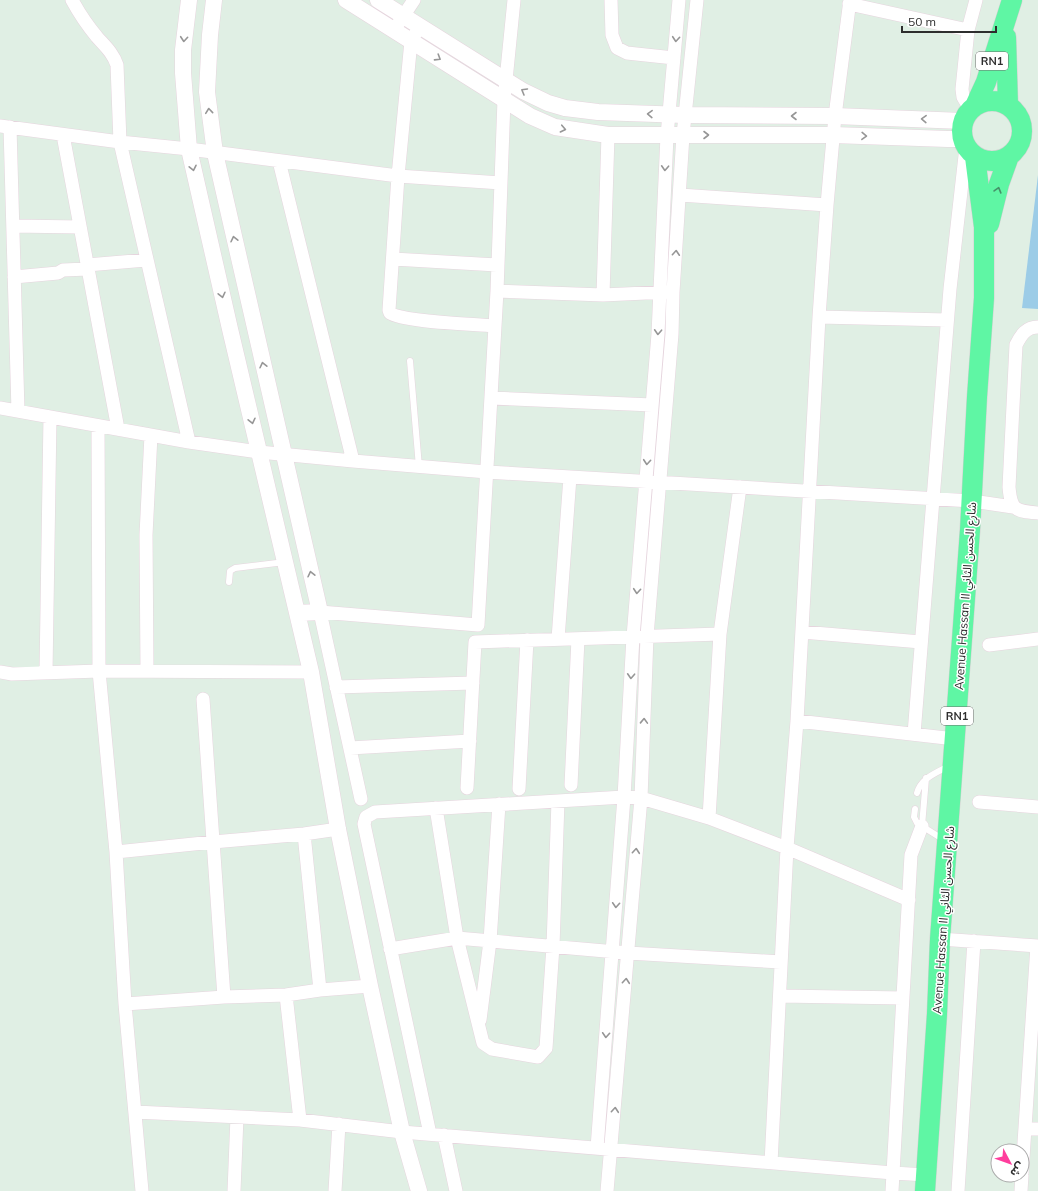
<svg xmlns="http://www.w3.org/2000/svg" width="1038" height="1191" viewBox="0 0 1038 1191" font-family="Mulish,'Noto Sans Arabic',sans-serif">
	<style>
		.green { fill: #9ccce7 }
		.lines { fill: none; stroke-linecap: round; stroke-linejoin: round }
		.service-casing { stroke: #e6d5de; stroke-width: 7 }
		.minor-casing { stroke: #e6d5de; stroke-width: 14 }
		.tertiary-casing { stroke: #e6d5de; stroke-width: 17 }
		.primary-casing { stroke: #d1d1d1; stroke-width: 21 }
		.service { stroke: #fff; stroke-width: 6 }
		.minor { stroke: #fff; stroke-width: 13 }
		.tertiary { stroke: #fff; stroke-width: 16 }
		.primary { stroke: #5ff6a4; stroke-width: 20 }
		.oneway { stroke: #969696 }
		.oneway2 { stroke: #469269 }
		.labels { text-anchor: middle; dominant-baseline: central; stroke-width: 3; stroke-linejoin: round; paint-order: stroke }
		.shield { fill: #fff; stroke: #6d6d6d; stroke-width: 1 }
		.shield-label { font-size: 11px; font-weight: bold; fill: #2e2e2e }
		.street-label { font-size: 12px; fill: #2e2e2e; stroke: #fff }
	</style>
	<rect width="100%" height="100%" fill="#e0efe4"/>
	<!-- green -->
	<path class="green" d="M1038,175v134l-16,-1z"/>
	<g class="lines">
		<!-- service casing -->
		<g class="service-casing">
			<path id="service" d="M410,361l9,106
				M229,582l1,-11 5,-3 50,-6
				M917,793c4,-15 19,-20 32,-27
				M915,809l-1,8 3,6 27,17
				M922,826l4,-48"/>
		</g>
		<!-- minor casing -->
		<g class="minor-casing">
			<path id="minor" d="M72,0c7,13 15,25 25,37 8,9 16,16 20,28l3,77 69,300
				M611,0l1,35 5,13 10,5 47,5
				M849,4l119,26
				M420,26l-9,15 -13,135 -9,134 1,3c13,9 84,11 104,13
				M394,30l20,-30
				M970,109l-7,-12 -1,-8 6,-59 8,-30
				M0,126l120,16 69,7 209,27 103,7
				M10,127l8,284
				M63,135l55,294
				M279,161l74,300
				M680,195l147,10 8,-89 15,-116
				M13,226l67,1
				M393,259l104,6
				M87,265l59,-5
				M14,277l44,-4 5,-3 25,-1
				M497,291l106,4 64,-3
				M603,295l5,-160
				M819,317l128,3
				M1038,327c-12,0 -17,8 -22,18l-7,142c2,24 7,24 29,26
				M491,398l161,7
				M0,408l189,34 70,10 94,9 134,11 485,29 41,6
				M98,426l1,245 17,181 9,152 17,187
				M802,632l119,10
				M720,634l20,-147
				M558,639l12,-162
				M989,645l49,-6
				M147,671l-1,-136 5,-100
				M0,672l12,2 87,-3 212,1
				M46,673l4,-256
				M336,687l137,-4
				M203,699l21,298
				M797,721l158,18
				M914,734l36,-445 16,-142
				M350,748l120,-7
				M571,785l7,-146
				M467,788l8,-146 245,-8 -11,184
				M519,789l8,-149
				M361,799l-41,-187 158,13 19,-334 7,-191 10,-100
				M979,802l59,5
				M436,808l21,130 26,105 9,6 46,8 8,-9 7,-102 5,-145
				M922,826l-11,29 -18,318 33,2
				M116,852l97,-10 91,-8 34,-5
				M940,939l98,7
				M390,949l67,-11 171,15 153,9
				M320,990l50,-4
				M286,995l14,125
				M780,996l123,2
				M125,1004l99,-7 62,-2 34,-5 -16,-156
				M480,1020l10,-79 9,-137
				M135,1112l165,8 102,12 491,41 -1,18
				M1025,1128l13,1
				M430,1134l-66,-310 2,-7 9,-5 249,-15 17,1 68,20 78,30 122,52
				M444,1135l12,56
				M597,1148l27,-351 9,-160 25,-303 9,-198 12,-136
				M771,1163l16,-315 10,-127 22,-404 8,-112
				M1022,1173l15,-227
				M234,1191l3,-74
				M335,1191l4,-67
				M607,1191l34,-393 6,-162 25,-302 1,-42 10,-157 14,-135
				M958,1191l16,-250
				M1021,1191l1,-16"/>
		</g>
		<!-- tertiary casing -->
		<g class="tertiary-casing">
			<path id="tertiary" d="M189,0l-6,50v23l6,76 41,180 81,343 27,157 32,157 32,146 17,59
				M214,0l-4,35 -3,57 8,61 105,459 -23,1
				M346,0l184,116 25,11 53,8h225l115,4h15
				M378,0l145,91 25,12 17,5 33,4 87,3 150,1 128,5"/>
		</g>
		<!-- primary casing -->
		<g class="primary-casing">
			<path id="primary" d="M1006,37l2,68
				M962 131a30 30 0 1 1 60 0a30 30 0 1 1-60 0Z
				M975,106l11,-24 26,-82
				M989,224l10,-40 10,-28
				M925,1191l12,-177 3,-75 30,-409 7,-133 7,-99v-71l-9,-70"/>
		</g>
		<!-- service -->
		<use href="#service" class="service"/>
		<!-- minor -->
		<use href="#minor" class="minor"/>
		<!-- tertiary -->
		<use href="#tertiary" class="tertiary"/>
		<!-- primary -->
		<use href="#primary" class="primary"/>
	</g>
	<!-- one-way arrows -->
	<defs><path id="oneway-chevron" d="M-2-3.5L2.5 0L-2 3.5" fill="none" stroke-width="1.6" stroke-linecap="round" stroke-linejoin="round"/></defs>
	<g class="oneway">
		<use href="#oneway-chevron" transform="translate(184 39) rotate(95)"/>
		<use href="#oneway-chevron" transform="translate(676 39) rotate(95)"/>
		<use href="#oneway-chevron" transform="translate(438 58) rotate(32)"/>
		<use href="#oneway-chevron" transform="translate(524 91) rotate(-150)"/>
		<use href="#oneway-chevron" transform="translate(209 111) rotate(-96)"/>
		<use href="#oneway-chevron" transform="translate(650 114) rotate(-178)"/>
		<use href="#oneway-chevron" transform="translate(794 116) rotate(-180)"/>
		<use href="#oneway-chevron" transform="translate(924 119) rotate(-178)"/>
		<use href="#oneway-chevron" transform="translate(563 129) rotate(12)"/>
		<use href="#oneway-chevron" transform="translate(706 135)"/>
		<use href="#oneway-chevron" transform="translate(864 136) rotate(2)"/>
		<use href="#oneway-chevron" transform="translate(193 168) rotate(78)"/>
		<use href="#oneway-chevron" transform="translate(665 168) rotate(93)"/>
		<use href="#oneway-chevron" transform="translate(234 239) rotate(-103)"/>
		<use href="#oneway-chevron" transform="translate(676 253) rotate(-86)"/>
		<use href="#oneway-chevron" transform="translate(222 295) rotate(77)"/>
		<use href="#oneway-chevron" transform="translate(658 332) rotate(93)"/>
		<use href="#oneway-chevron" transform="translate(263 365) rotate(-103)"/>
		<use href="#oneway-chevron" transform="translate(252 421) rotate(77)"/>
		<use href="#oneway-chevron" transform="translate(647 462) rotate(95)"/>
		<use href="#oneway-chevron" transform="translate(311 574) rotate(-103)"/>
		<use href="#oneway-chevron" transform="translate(637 591) rotate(95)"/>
		<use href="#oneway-chevron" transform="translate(631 676) rotate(93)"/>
		<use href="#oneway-chevron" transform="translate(644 721) rotate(-88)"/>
		<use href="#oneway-chevron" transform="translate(636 851) rotate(-85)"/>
		<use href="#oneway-chevron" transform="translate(616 905) rotate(94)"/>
		<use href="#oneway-chevron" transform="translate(626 981) rotate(-85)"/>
		<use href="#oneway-chevron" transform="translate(606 1035) rotate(94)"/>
		<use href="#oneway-chevron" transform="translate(615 1110) rotate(-85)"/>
	</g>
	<use class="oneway2" href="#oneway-chevron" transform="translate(998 190) rotate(-74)"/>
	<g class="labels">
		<!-- shield labels -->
		<g class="shield">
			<rect x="976" y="52" width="32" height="18" rx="3"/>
			<rect x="941" y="707" width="32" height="18" rx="3"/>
		</g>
		<g class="shield-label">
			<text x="992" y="61">RN1</text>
			<text x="957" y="716">RN1</text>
		</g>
		<!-- street labels -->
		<g class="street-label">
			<text transform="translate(965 596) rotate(-86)">Avenue Hassan II شارع الحسن الثاني</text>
			<text transform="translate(943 920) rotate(-86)">Avenue Hassan II شارع الحسن الثاني</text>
		</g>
	</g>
	<!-- north arrow -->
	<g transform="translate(1010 1163) rotate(131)"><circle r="19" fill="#ffffff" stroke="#ababab"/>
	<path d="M0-3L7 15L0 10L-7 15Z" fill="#ff3e9d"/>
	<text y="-6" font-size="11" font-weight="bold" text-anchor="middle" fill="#2e2e2e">ش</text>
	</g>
	<!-- scale -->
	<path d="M902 26v6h94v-6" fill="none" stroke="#2e2e2e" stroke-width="2"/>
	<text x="908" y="26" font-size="12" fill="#2e2e2e" stroke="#ffffff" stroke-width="3" paint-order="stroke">50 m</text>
</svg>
